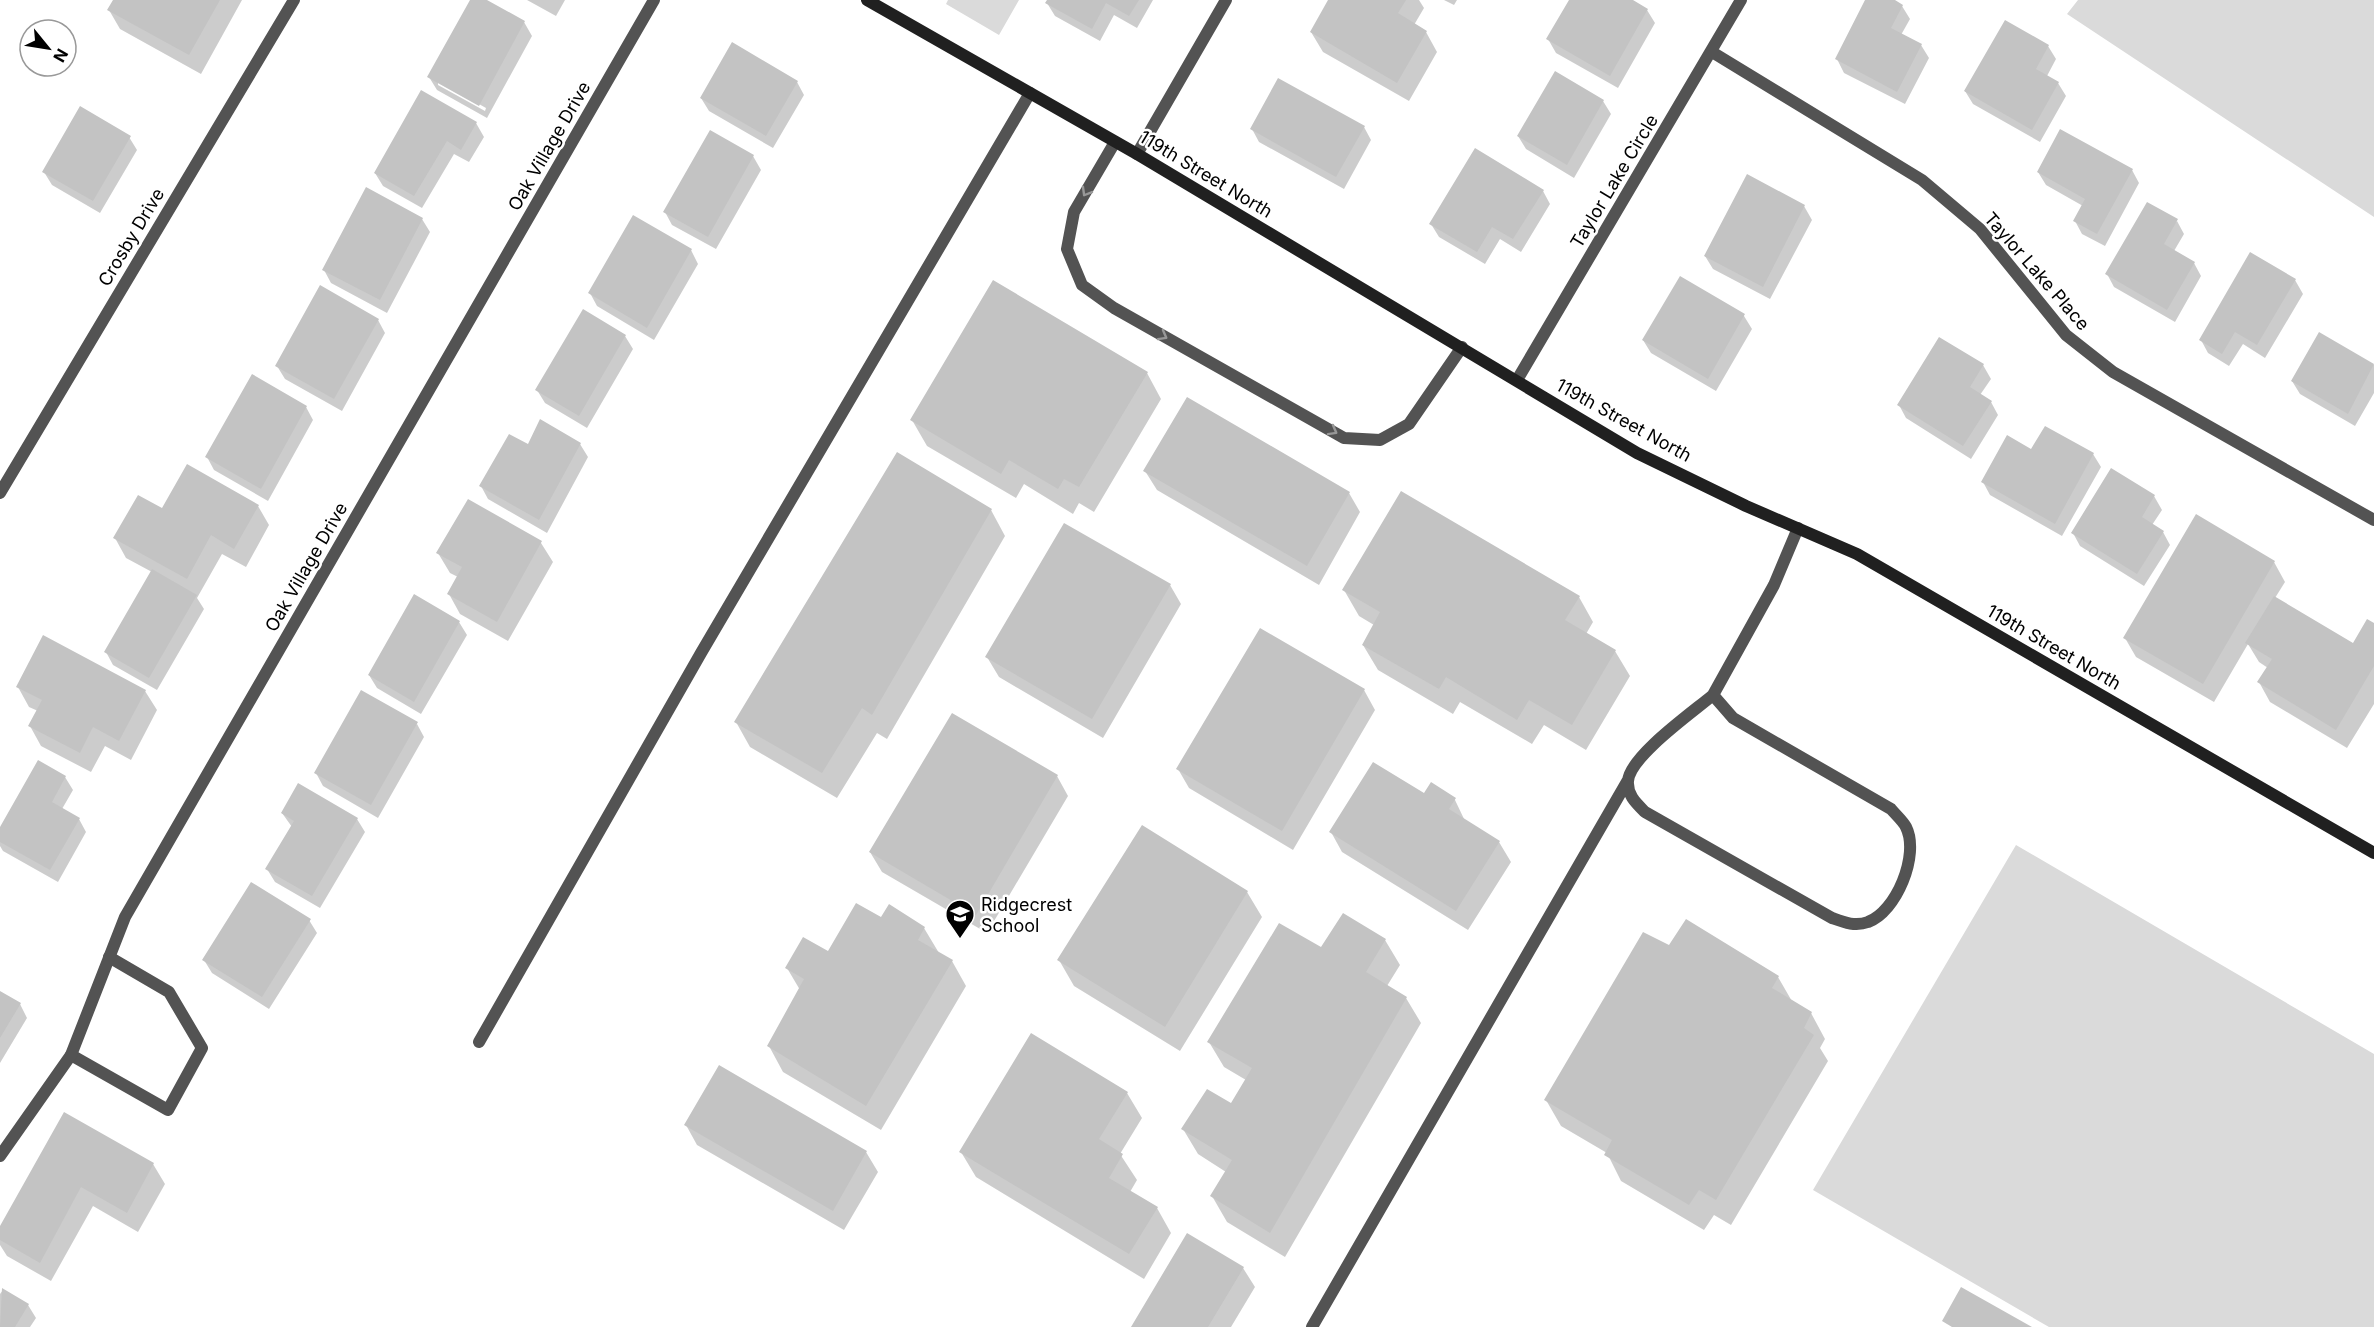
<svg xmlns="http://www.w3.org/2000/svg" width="2374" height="1327" viewBox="0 0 2374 1327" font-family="Inter,sans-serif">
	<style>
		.green { fill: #dadada }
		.shadow { fill: #0003; fill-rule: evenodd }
		.building { fill: #c3c3c3 }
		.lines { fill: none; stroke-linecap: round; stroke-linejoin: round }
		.lane { stroke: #535353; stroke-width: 12 }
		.street { stroke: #535353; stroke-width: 12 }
		.secondary { stroke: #202020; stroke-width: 12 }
		.oneway { stroke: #989898 }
		.labels { text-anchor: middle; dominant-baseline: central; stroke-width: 5; stroke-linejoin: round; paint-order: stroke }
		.street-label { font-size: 18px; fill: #000; stroke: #fff }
		.poi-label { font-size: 18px; fill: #000; stroke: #fff; text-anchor: start }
	</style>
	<rect width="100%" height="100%" fill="#fff"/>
	<!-- green -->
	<path class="green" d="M948,0h71l-20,35 -53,-31z
		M2078,0h296v217l-307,-203z
		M2016,845l358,209v273h-325l-236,-137z"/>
	<!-- shadow -->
	<path class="shadow" d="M114,0h128l-41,74 -81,-45 -11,-19z
		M472,0h12l40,22 8,14 -45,82 -50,-28 -8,-13zM438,81l48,27 -1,3 -47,-26z
		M527,0h38l-9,16z
		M1049,0h104l-16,28 -23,-13 -14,26 -45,-25 -8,-13z
		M1330,0h89l5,8 -10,17 12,7 11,20 -28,49 -86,-49 -12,-20z
		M1444,0h13l-3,5z
		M1570,0h59l18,10 8,13 -37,65 -62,-35 -8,-14z
		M1867,0h25l10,6 8,13 -9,16 20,10 8,13 -24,46 -61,-31 -7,-14z
		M2048,46l8,13 -9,17 11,7 8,13 -26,46 -67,-38 -8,-13z
		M797,82l7,13 -31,53 -64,-37 -8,-13z
		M422,92l54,31 8,14 -15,25 -15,-8 -32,54 -39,-22 -8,-13z
		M1603,101l8,13 -37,64 -48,-29 -8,-13z
		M1364,127l7,13 -27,49 -85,-47 -7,-13z
		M129,137l8,13 -37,63 -48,-28 -8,-13z
		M753,156l8,14 -45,79 -44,-24 -7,-13z
		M2132,170l7,13 -34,63 -23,-12 -7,-13 8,-15 -37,-21 -8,-13z
		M1543,191l7,13 -29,48 -21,-13 -15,25 -46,-27 -8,-13z
		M1804,206l8,14 -42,79 -57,-30 -8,-13z
		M422,219l8,13 -43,81 -56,-30 -7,-13z
		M2177,221l7,13 -10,17 20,12 7,13 -26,46 -61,-35 -7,-13z
		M691,250l7,14 -44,76 -57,-34 -7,-13z
		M2251,254l44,26 8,14 -38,64 -22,-14 -14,22 -21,-13 -7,-13z
		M1680,278l64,38 8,13 -36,62 -65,-38 -8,-13z
		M378,320l7,13 -43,78 -57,-32 -8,-13z
		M2320,334l54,31v28l-19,33 -55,-32 -8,-13z
		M625,336l8,13 -46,79 -42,-25 -8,-13z
		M1983,365l8,14 -11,16 11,7 7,13 -27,44 -65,-41 -7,-13z
		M1147,373l14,26 -67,113 -15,-9 -6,11 -49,-30 -8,14 -89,-52 -15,-26z
		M306,407l7,13 -45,81 -54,-31 -7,-13z
		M580,444l8,13 -41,76 -59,-34 -7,-13z
		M2032,451l61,3 8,13 -39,69 -72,-41 -7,-13z
		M2112,470l42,26 8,14 -10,15 11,7 7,13 -26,41 -64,-40 -7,-13z
		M1145,471l204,22 11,19 -41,73 -162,-95z
		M469,501l72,42 12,19 -45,79 -48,-27 -11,-20 9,-17 -8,-4 -12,-20z
		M258,506l11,19 -23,42 -24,-13 -25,44 7,11 -47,81 -44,-25 -7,-13 46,-80 -26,-14 -11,-20 48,-27z
		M991,510l14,26 -118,203 -10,-6 -40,65 -87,-51 -14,-25z
		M2274,562l11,20 -10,16 78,47 21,-20v79l-27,44 -77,-46 -11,-20 9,-14 -9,-6 -11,-18 -34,58 -78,-45 -11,-19z
		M1170,585l11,19 -78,134 -104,-61 -12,-20z
		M1344,590l235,7 14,25 -7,12 29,17 15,25 -44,74 -42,-25 -12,19 -72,-42 -7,12 -75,-44 -15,-25 11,-20 -15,-9z
		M459,622l8,13 -46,79 -44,-26 -8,-13z
		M18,687l127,4 12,19 -26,50 -26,-14 -14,26 -50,-26 -11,-20 8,-15 -9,-4z
		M1364,690l11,20 -82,140 -104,-62 -11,-19z
		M417,724l7,13 -46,81 -55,-32 -7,-13z
		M1057,776l11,20 -81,137 -105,-61 -12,-20z
		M65,777l8,13 -11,19 17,10 7,13 -28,50 -55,-31 -3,-5v-15z
		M1431,784l24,16 10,21 34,21 12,20 -43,68 -126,-78 -11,-20 93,-37z
		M282,813l75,6 8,13 -45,76 -45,-26 -8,-13 25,-42z
		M1247,892l15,25 -82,134 -106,-65 -15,-26z
		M881,919l43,9 15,25 13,8 14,25 -85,144 -98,-58 -14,-26 31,-56 -13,-22 41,-15z
		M309,920l8,13 -48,76 -57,-36 -8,-13z
		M1385,940l15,25 -13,21 19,12 15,25 -136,234 -58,-35 -15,-26 14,-24 -28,-18 -15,-25 49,-24 14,-25 -22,-13 -15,-25z
		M1669,947l109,30 15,26 18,10 14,26 -5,9 8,13 -97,164 -17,-10 -10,15 -83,-49 -14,-28 -46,-27 -15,-26z
		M0,993l20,11 7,14 -27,45z
		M720,1067l146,85 12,20 -34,58 -147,-85 -11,-20z
		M1127,1093l15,25 -22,36 17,26 -7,12 27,16 14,25 -27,46 -168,-102 -15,-25z
		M64,1114l89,50 12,20 -27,48 -45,-26 -42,75 -44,-25 -7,-11v-16z
		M1243,1268l12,19 -24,40h-98z
		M3,1290l25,15 8,13 -6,9h-30v-33z"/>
	<!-- building -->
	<path class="building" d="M113,0h107l-31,55 -82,-45z
		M470,0h17l38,21 -46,85 -52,-29z
		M1047,0h92l-10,16 -23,-13 -14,26 -47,-26z
		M1328,0h78l-8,13 29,18 -30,52 -87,-51z
		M1569,0h64l15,9 -38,67 -64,-37z
		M1865,0h30l8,5 -12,23 31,16 -25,48 -62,-33z
		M2005,20l44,25 -13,24 23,13 -27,48 -68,-39z
		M732,42l66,39 -32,55 -66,-38z
		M1555,71l49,29 -37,65 -50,-29z
		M1278,78l87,48 -29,51 -86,-48z
		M421,90l56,32 -16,28 -14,-9 -33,55 -40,-23z
		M80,106l51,30 -38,65 -51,-29z
		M2060,129l73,40 -36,65 -24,-13 12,-22 -48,-27z
		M710,130l44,25 -46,82 -45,-25z
		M1475,148l69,42 -31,49 -21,-12 -15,25 -48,-28z
		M1747,174l58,31 -42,82 -59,-31z
		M366,187l57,31 -43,82 -58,-30z
		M2147,202l31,17 -14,25 31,18 -28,48 -62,-36z
		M633,215l59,34 -45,79 -59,-35z
		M2250,252l46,27 -39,66 -22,-13 -13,22 -23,-14z
		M1680,276l65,38 -37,65 -66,-39z
		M993,280l155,92 -69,115 -15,-8 -6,10 -49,-29 -8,14 -91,-54z
		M320,285l59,34 -45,80 -59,-33z
		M583,309l43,26 -47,81 -44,-26z
		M2319,332l55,32 -26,50 -57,-33z
		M1939,337l45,27 -14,23 22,14 -29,45 -66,-41z
		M252,374l55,32 -46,83 -56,-32z
		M1187,397l163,95 -43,74 -164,-95z
		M540,419l41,24 -42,77 -60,-34 30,-52 19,10z
		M2045,426l49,27 -39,71 -74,-42 26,-47 24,14z
		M897,452l95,57 -120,206 -10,-7 -40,65 -88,-51z
		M187,464l72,41 -25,44 -23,-14 -24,44 -74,-41 25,-43 24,13z
		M2111,468l44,27 -13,22 22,14 -27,43 -66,-41z
		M1401,491l179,105 -15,24 51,30 -44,75 -43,-25 -12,20 -71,-43 -7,12 -77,-44 18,-33 -38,-22z
		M468,499l74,42 -45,81 -50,-28 15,-27 -26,-14z
		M2196,514l79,47 -72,123 -80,-46z
		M1064,523l107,61 -79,135 -107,-62z
		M152,569l45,26 -48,83 -45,-26z
		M414,594l46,27 -46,81 -46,-27z
		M2274,596l79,47 14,-24 7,4v43l-38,64 -79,-48 15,-23 -27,-16z
		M1260,628l105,61 -83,142 -106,-62z
		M43,635l103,55 -27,51 -26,-14 -13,26 -52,-27 14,-26 -26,-13z
		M361,690l57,32 -47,83 -57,-32z
		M952,713l106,62 -82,140 -107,-63z
		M38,760l28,16 -14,26 28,16 -30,52 -50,-28v-15z
		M1373,762l51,31 7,-11 25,16 -7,11 51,32 -44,70 -127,-79z
		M298,783l60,35 -46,78 -47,-27 29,-48 -13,-8z
		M1142,825l106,66 -83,136 -108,-67z
		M251,882l60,37 -49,78 -60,-37z
		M856,903l25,14 8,-13 36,23 -7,13 35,20 -87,146 -99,-60 37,-67 -19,-11 18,-31 25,14z
		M1343,913l43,26 -20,33 41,25 -137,236 -60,-37 22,-36 -51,-31 26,-40 24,14 21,-35 -45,-26 72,-119 42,24z
		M1686,919l93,57 -7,12 40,24 -8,16 10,7 -98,165 -17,-10 -10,15 -85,-50 8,-15 -68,-40 99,-168 26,13z
		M0,991l21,12 -21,35z
		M1031,1033l97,59 -29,47 24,15 -14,24 49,29 -29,47 -170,-102z
		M719,1065l148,86 -34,60 -149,-86z
		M64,1112l90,51 -27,50 -46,-26 -41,76 -40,-23v-14z
		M1187,1233l57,34 -36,60h-77z
		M1961,1287l71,40h-80l-10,-6z
		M2,1288l27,16 -14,23h-15z"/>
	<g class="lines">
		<!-- lane -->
		<path class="lane" d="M1115,142l-41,70 -7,37 15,36 32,23 230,130 36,2 29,-16 53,-77
			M1713,695c-20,17 -83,61 -85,86 -1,14 8,22 17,31l187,106c11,4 23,9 36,4 28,-10 52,-67 38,-95 -3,-6 -10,-12 -15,-18l-158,-91 -20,-23 61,-110 24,-57
			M479,1042l222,-389 329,-560
			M71,1055l97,55 34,-62 -33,-56 -60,-35
			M1312,1327l316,-547"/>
		<!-- street -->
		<path class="street" d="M1712,52l210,128 58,49 86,106 47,37 261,148
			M1137,154l89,-154
			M1517,380l224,-380
			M0,493l294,-493
			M0,1156l71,-101 54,-138 529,-917"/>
		<!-- secondary -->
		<path class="secondary" d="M867,0l270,154 500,299 109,53 111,48 517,299"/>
	</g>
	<!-- one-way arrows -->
	<defs><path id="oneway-chevron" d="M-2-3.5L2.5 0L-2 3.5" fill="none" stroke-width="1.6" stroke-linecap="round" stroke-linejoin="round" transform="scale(1.5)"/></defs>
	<g class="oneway">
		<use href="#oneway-chevron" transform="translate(1086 192) rotate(120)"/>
		<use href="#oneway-chevron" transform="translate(1163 336) rotate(29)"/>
		<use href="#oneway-chevron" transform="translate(1333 431) rotate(29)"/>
	</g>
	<!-- icons -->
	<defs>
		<g id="school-pin" transform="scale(1.5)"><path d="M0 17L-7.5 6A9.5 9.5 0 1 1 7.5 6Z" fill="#000" stroke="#fff"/><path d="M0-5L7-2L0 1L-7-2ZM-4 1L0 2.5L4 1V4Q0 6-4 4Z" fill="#fff"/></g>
	</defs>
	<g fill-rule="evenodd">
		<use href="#school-pin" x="960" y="914"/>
	</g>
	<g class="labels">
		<!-- street labels -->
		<g class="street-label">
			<text transform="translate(549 146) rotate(-60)">Oak Village Drive</text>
			<text transform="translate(1206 174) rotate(31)">119th Street North</text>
			<text transform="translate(1614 181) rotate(-59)">Taylor Lake Circle</text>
			<text transform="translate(131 237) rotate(-59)">Crosby Drive</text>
			<text transform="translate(2037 271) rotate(49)">Taylor Lake Place</text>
			<text transform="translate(1624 420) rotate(29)">119th Street North</text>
			<text transform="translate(306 567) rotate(-60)">Oak Village Drive</text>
			<text transform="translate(2054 647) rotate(30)">119th Street North</text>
		</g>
		<!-- poi labels -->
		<g class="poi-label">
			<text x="981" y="904">Ridgecrest<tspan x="981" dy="21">School</tspan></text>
		</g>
	</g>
	<!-- north arrow -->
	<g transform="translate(48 48) rotate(120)"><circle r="28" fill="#ffffff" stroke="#999999" stroke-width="1.5"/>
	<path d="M0-4.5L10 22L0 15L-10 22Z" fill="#000000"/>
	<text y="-9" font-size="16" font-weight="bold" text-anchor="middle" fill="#000000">N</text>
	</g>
</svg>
